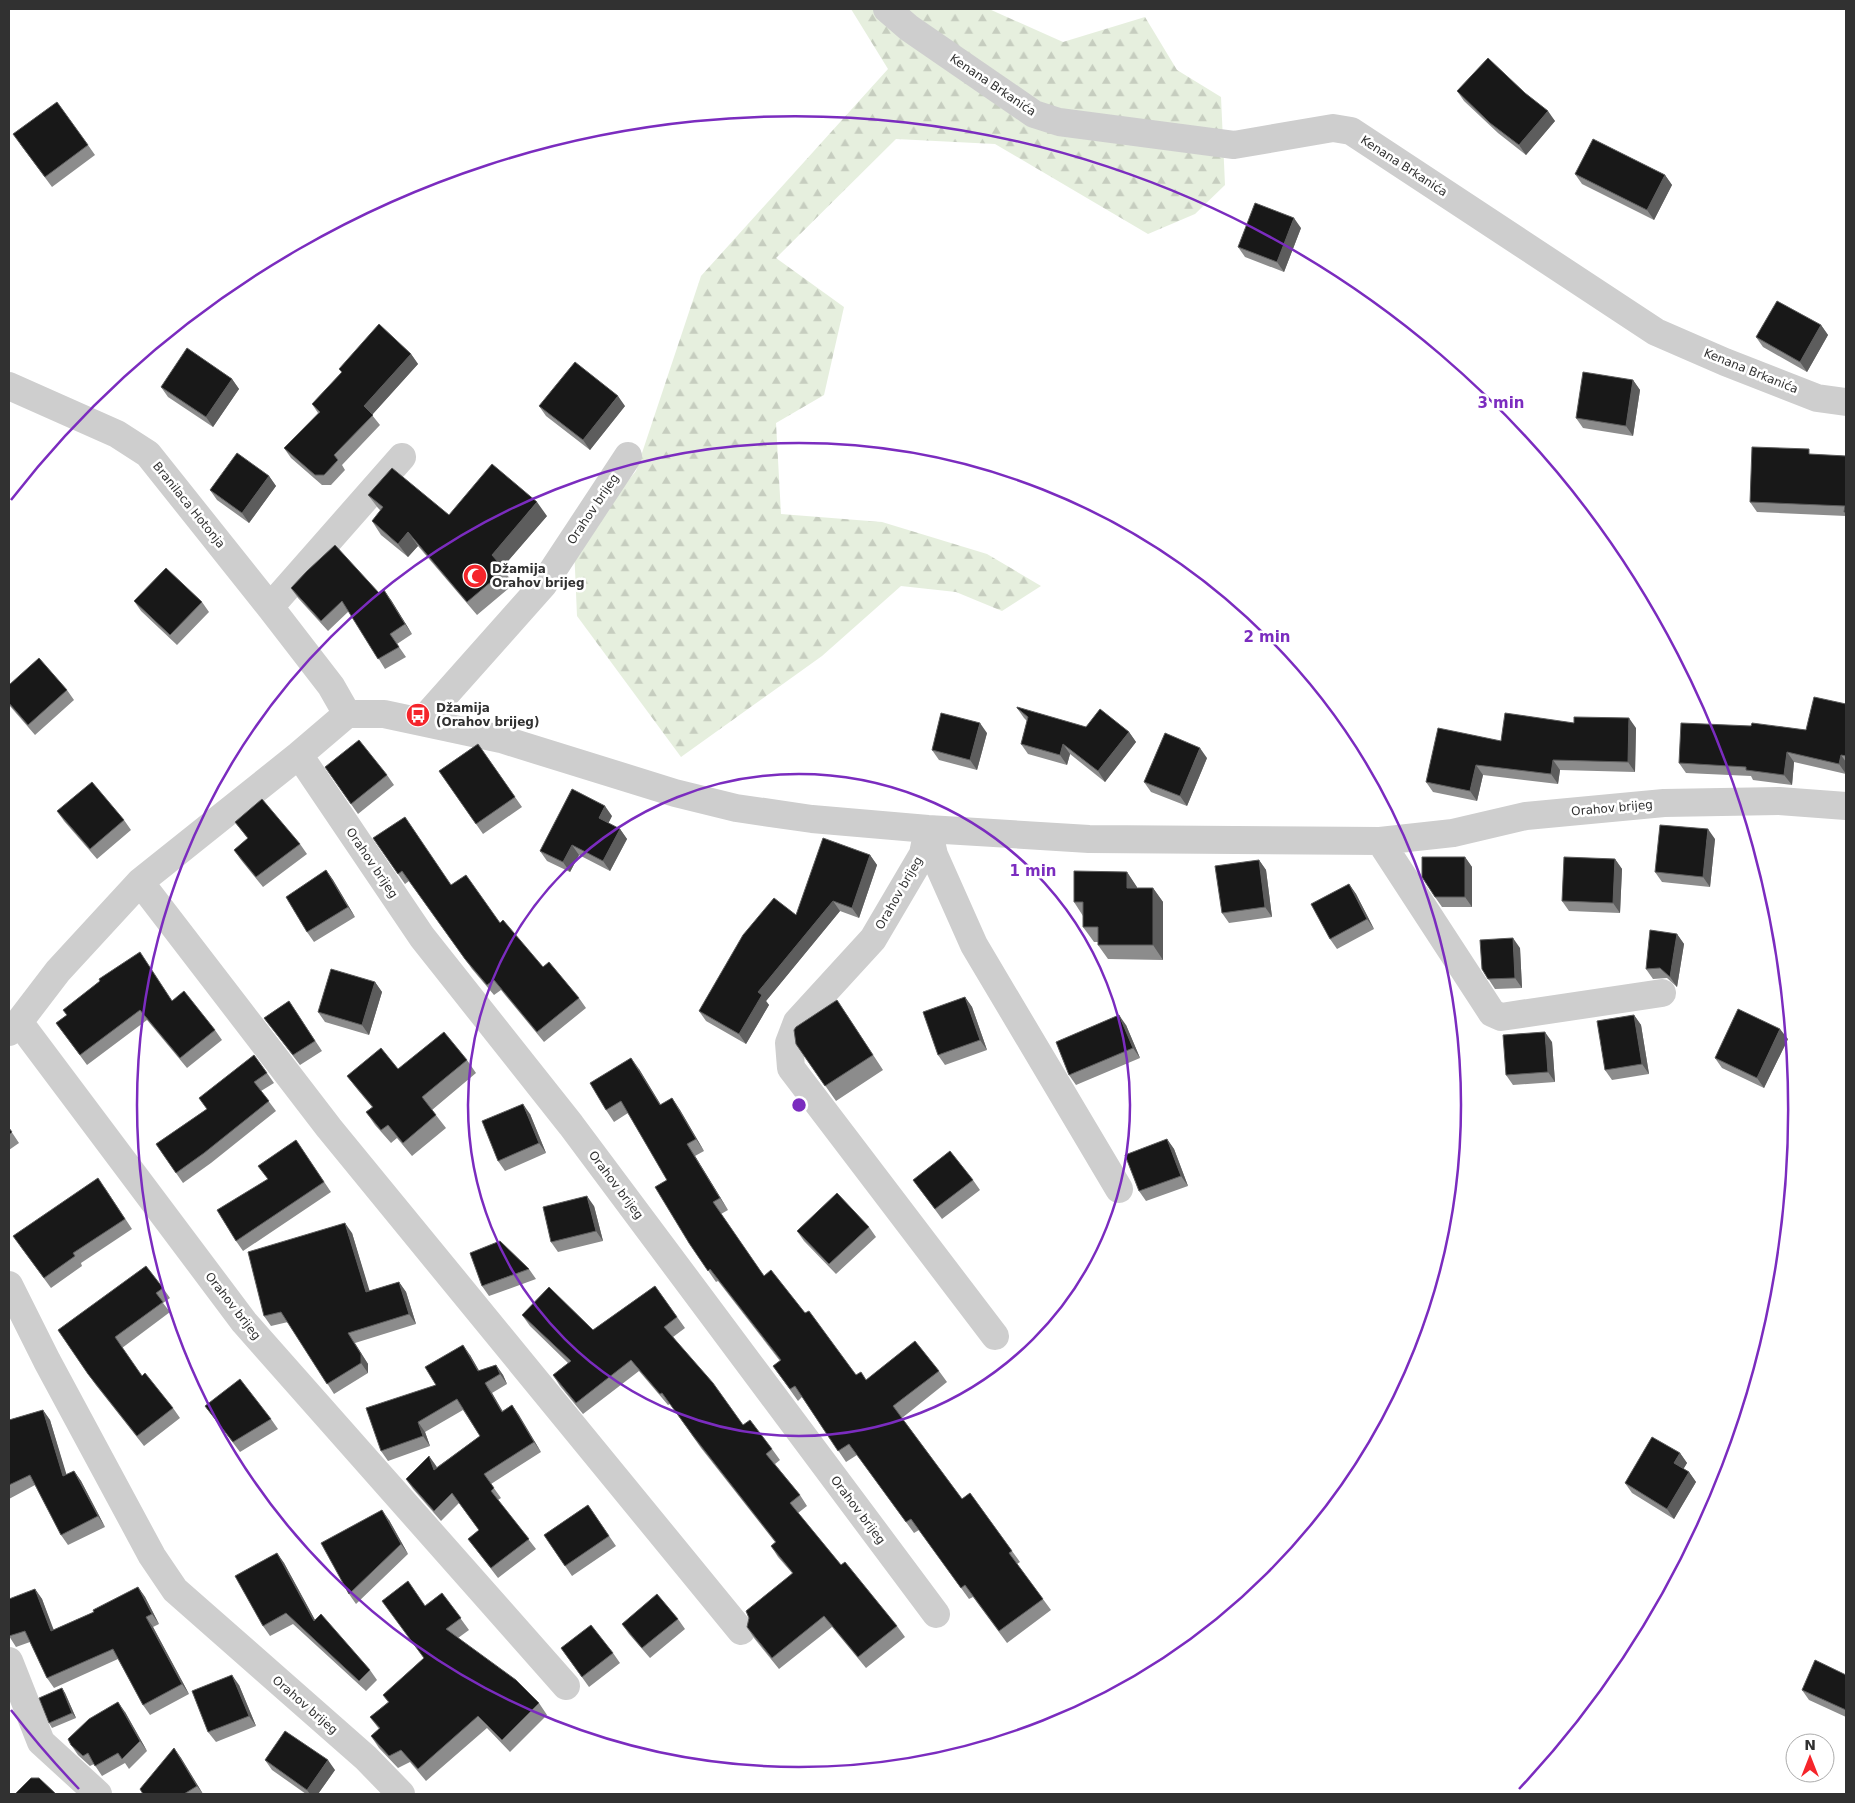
<svg xmlns="http://www.w3.org/2000/svg" width="1855" height="1803" viewBox="0 0 1855 1803" font-family="'DejaVu Sans',sans-serif">
	<style>
		.forest { fill: url(#forest-firs) }
		.lines { fill: none; stroke-linecap: round; stroke-linejoin: round }
		.street { stroke: #cecece; stroke-width: 28 }
		.wall { fill: #8c8c8c }
		.shaded-wall { fill: #5d5d5d }
		.building { fill: #181818; stroke: #5d5d5d }
		.ring { fill: none; stroke: #7b2cbf; stroke-width: 2.5 }
		.labels { text-anchor: middle; dominant-baseline: central; stroke-width: 5; stroke-linejoin: round; paint-order: stroke }
		.street-label { font-size: 12px; fill: #313131; stroke: #fff }
		.poi-label { font-size: 12px; font-weight: bold; fill: #313131; stroke: #fff; text-anchor: start }
		.centre { fill: #7b2cbf; stroke: #fff; stroke-width: 2.5 }
		.ring-label { font-size: 15px; text-anchor: middle; font-weight: bold; fill: #7b2cbf; stroke: #fff; stroke-width: 5; stroke-linejoin: round; paint-order: stroke }
	</style>
	<defs>
		<pattern id="forest-firs" width="22" height="20" patternUnits="userSpaceOnUse" patternTransform="scale(1.25)"><rect width="22" height="20" fill="#e6efde"/><path d="M5 1l3.5 6h-7zM16 11l3.5 6h-7z" fill="#c6cdbf"/></pattern>
	</defs>
	<rect width="100%" height="100%" fill="#fff"/>
	<!-- forest -->
	<path class="forest" d="M851,9h138l74,33 82,-25 32,53 44,27 4,88 -30,29 -47,20 -153,-90 -99,-5 -120,119 68,49 -20,88 -48,28 5,91 101,8 105,32 54,32 -39,25 -46,-19 -55,-6 -79,70 -141,101 -104,-141 -3,-70 62,-75 65,-195 187,-207z"/>
	<g class="lines">
		<!-- street -->
		<path class="street" d="M887,9l22,19 125,86 25,8 175,23 99,-17 18,3 305,201 69,30 92,36 29,4
			M9,386l108,48 31,20 122,153 61,79 16,28
			M270,607l132,-150
			M422,721l121,-136 85,-129
			M299,755l123,182 149,188 365,489
			M928,829l-5,25 -50,85 -76,83 -8,21 2,25 204,268
			M928,829l6,26 40,90 145,244
			M1380,841l112,172 9,4 161,-24
			M140,882l189,246 412,503
			M19,1022l225,300 322,364
			M9,1032l10,-10 39,-51 82,-89 159,-127 48,-41h37l117,25 174,54 61,15 76,11 116,10 161,10 291,2 73,-8 73,-17 138,-13 115,-2 67,5
			M9,1285l38,76 105,195 23,34 191,168 35,36
			M9,1661l32,81 57,52"/>
	</g>
	<!-- wall -->
	<path class="wall" d="M1457,91l68,2 30,28 -29,34 -28,-22 -34,-32z
		M20,144l68,1 7,10 -43,32z
		M1575,174l90,1 7,10 -18,35 -72,-36z
		M1301,228l-17,44 -39,-15 -7,-10z
		M1821,325l7,10 -21,37 -44,-25 -7,-10z
		M411,354l7,10 -46,51 8,10 -38,40 3,5 -14,15h-9l-31,-27 -7,-10 34,-35 -6,-9 30,-31 -3,-4z
		M232,379l7,10 -26,38 -45,-30 -7,-10z
		M1633,380l7,10 -7,46 -50,-8 -7,-10z
		M539,406h86l-35,44 -44,-34z
		M1813,455l33,1v60l-89,-4 -7,-10z
		M269,476l7,10 -27,37 -32,-23 -7,-10z
		M368,495l81,20 98,1 -45,52 12,16 -37,31 -59,-69 -10,11 -27,-22 -9,-14 9,-10 -3,-3z
		M291,588l88,5 12,7 21,34 -15,10 9,13 -21,12 -36,-58 -21,20 -30,-33z
		M134,601l68,1 7,10 -32,33 -36,-34z
		M9,685l58,5 7,10 -39,35 -26,-30z
		M1846,704v70l-52,-12 -2,23 -39,-5 -2,-4 -65,-3 -7,-10 127,-33z
		M1017,708l69,19 43,5 7,10 -31,40 -35,-28 -3,11 -39,-11 -7,-10 6,-23 -3,-3z
		M1574,723l62,5 -1,44 -75,-2 -2,14 -75,-9 -6,26 -44,-9 -7,-10 75,-41z
		M987,733l-10,37 -38,-10 -7,-10z
		M478,744l44,63 -39,27 -44,-63z
		M1207,758l-20,48 -36,-14 -7,-10z
		M325,767l62,8 7,10 -36,29z
		M57,811l67,9 7,10 -34,29 -33,-38z
		M612,816l-4,7 12,6 7,10 -17,32 -31,-16 -9,17 -23,-11 -7,-10z
		M235,822l65,22 7,10 -44,33 -22,-27 -7,-10 14,-11z
		M373,838l78,47 49,38 43,44 36,31 7,10 -42,34 -43,-52 -7,5 -22,-26 -63,-88 -4,3z
		M1715,839l-5,48 -48,-5 -7,-10z
		M870,855l7,10 -18,53 -19,-7 -74,90 3,4 -23,39 -40,-23 -7,-10 97,-96z
		M1465,857l7,10v40h-30l-7,-10z
		M1615,859l7,10 -2,44 -51,-2 -7,-10z
		M1259,860l7,10 6,47 -43,6 -7,-10z
		M326,870l7,10 22,37 -41,25 -7,-10z
		M1127,872l10,16h16l10,14v58l-55,-1 -10,-14v-3h-4l-11,-15v-11l-9,-14z
		M1349,884l7,10 18,35 -37,20 -7,-10z
		M1677,934l7,10 -7,43 -10,-9 -14,1 -7,-10z
		M1520,948l2,40 -27,1 -13,-20z
		M375,982l7,10 -13,43 -44,-13 -7,-10z
		M965,997l7,10 15,43 -42,15 -7,-10z
		M173,1000l42,30 7,10 -35,28 -40,-48 -60,45 -31,-42 11,-8z
		M289,1001l33,50 -22,14 -36,-47z
		M847,1015l36,55 -47,31 -40,-57z
		M1634,1015l7,10 8,49 -37,6 -7,-10z
		M1126,1025l14,33 -64,27 -7,-10z
		M1788,1039l-24,49 -42,-20 -7,-10z
		M1552,1042l3,40 -42,3 -7,-10z
		M467,1060l9,13 -44,37 14,18 -34,28 -15,-18 -6,5 -16,-18 -9,-13 6,-5 -15,-18 -10,-13z
		M639,1069l22,36 11,-7 8,12 24,41 -9,5 33,54 -7,4 43,62 41,37 51,62 10,5 73,-9 8,11 -45,36 60,81 8,-6 50,69 -3,2 34,46 -44,33 -34,-46 -4,2 -50,-69 -5,3 -57,-78 -11,7 -44,-65 -4,4 -25,-35 7,-5 -62,-80 -2,1 -27,-39 -22,-63 -39,-67 -14,9 -8,-12z
		M267,1073l7,10 -13,8 15,20 -65,52 -28,20 -27,-39 51,-35z
		M530,1114l16,39 -41,18 -7,-10z
		M9,1128l10,15 -10,7z
		M1167,1139l7,10 14,37 -42,15 -7,-10z
		M296,1140l35,52 -88,59 -7,-10 32,-62z
		M913,1180h60l7,10 -38,29z
		M105,1188l27,41 -51,34 1,3 -31,22 -31,-42z
		M594,1206l9,35 -45,11 -7,-10z
		M869,1227l7,10 -40,37 -32,-33 -7,-10z
		M352,1233l17,58 30,-9 7,10 10,32 -61,19 13,21v9l-34,21 -46,-72 -17,4 -7,-10z
		M529,1269l7,10 -47,17 -7,-10z
		M655,1286l30,42 -12,9 70,88 29,24 8,11 -5,4 25,31 7,11 -9,7 43,52 56,61 8,11 -39,31 -34,-41 -53,42 -25,-31 -7,-11 45,-54 -14,-16 -7,-11 4,-4 -74,-94 -31,-44 -2,1 -29,-34 -56,43 -23,-28 -7,-11 15,-12 -38,-37 -8,-11 71,15z
		M163,1288l7,10 -7,5 7,9 -48,36 20,28 31,32 7,10 -36,28 -49,-62 -37,-54z
		M470,1355l9,16 17,-6 7,10 4,9 -15,9 10,18 10,-6 29,47 -50,32 10,14 -3,2 38,49 -38,29 -30,-39 11,-9 -20,-27 -18,18 -28,-32 -7,-10 23,-23 8,11 43,-31 -17,-26 -38,22 5,14 -42,15 -7,-10 55,-66z
		M205,1406l66,13 7,10 -38,23z
		M43,1410l7,10 16,55 8,-4 7,10 24,46 -37,18 -7,-10 -26,-50 -26,14v-79z
		M1680,1453l7,10 -4,6 6,3 7,10 -22,37 -42,-26 -7,-10z
		M588,1505l28,41 -44,30 -28,-41z
		M389,1520l19,34 -52,50 -7,-10z
		M277,1553l7,10 31,57 55,50 7,10 -11,11 -73,-67 -23,12 -7,-10z
		M138,1587l7,10 14,27 -6,3 36,67 -39,21 -7,-10 -25,-46 -64,29 -7,-10 -17,-36 -14,5 -7,-11 26,-47 7,10 11,31 41,-18z
		M442,1593l27,37 -11,8 81,65 8,12 -37,37 -23,-24 -61,53 -16,-19 -12,6 -19,-20 -8,-12 8,-7 -9,-12 18,-15 -5,-7 41,-37 1,-52z
		M678,1619l7,10 -35,29 -21,-24 -7,-10z
		M561,1648l52,5 7,10 -31,24z
		M1846,1675v42l-37,-17 -7,-10z
		M239,1685l17,41 -40,16 -8,-10z
		M62,1688l3,5 11,25 -24,10 -3,-5z
		M125,1712l22,39 -18,18 -4,-6 -23,13 -8,-12 -4,2 -12,-11 -7,-10z
		M174,1748l7,10 22,36h-60z
		M265,1760l70,10 -17,24h-12l-34,-24z"/>
	<!-- shaded-wall -->
	<path class="shaded-wall" d="M1548,111l7,10 -29,34 -7,-10z
		M1665,175l7,10 -18,35 -7,-10z
		M1294,218l7,10 -17,44 -7,-10z
		M1821,325l7,10 -21,37 -7,-10z
		M411,354l7,10 -47,52 -7,-10z
		M232,379l7,10 -26,38 -7,-10z
		M1633,380l7,10 -7,46 -7,-10z
		M618,396l7,10 -35,44 -7,-10z
		M269,476l7,10 -27,37 -7,-10z
		M537,502l10,14 -46,53 -9,-14z
		M408,532l10,14 -10,11 -10,-13z
		M384,590l7,10 21,34 -7,-10z
		M1629,718l7,10 -1,44 -7,-10z
		M980,723l7,10 -10,37 -7,-10z
		M1129,732l7,10 -31,40 -7,-11z
		M1063,744l7,10 -3,11 -7,-10z
		M1200,748l7,10 -20,48 -7,-10z
		M1787,752l7,10 -2,23 -8,-10z
		M1841,755l5,7v12l-7,-10z
		M1553,760l7,10 -2,14 -7,-10z
		M1476,765l7,10 -6,26 -7,-10z
		M605,806l7,10 -6,12 -7,-10z
		M620,829l7,10 -17,32 -7,-10z
		M1708,829l7,10 -5,48 -7,-10z
		M572,845l7,10 -9,17 -7,-10z
		M870,855l7,10 -18,53 -7,-10z
		M1465,857l7,10v40l-7,-10z
		M1615,859l7,10 -2,44 -7,-10z
		M1259,860l7,10 6,47 -7,-10z
		M326,870l7,10 22,37 -7,-10z
		M1127,872l10,15v15l-10,-14z
		M1349,884l7,10 18,35 -7,-10z
		M1153,888l10,14v58l-10,-15z
		M833,901l7,10 -74,90 3,4 -23,39 -7,-10 19,-42z
		M1677,934l7,10 -7,43 -7,-10z
		M1513,938l7,10 2,40 -7,-10z
		M375,982l7,10 -13,43 -7,-10z
		M965,997l7,10 15,43 -7,-10z
		M1119,1015l7,10 14,33 -7,-10z
		M1634,1015l7,10 8,49 -7,-10z
		M1780,1029l8,10 -24,49 -7,-10z
		M1545,1032l7,10 3,40 -7,-10z
		M631,1058l8,11 29,48 -8,-12z
		M672,1098l8,12 24,41 -8,-12z
		M523,1104l7,10 16,39 -7,-10z
		M1167,1139l7,10 14,37 -7,-10z
		M687,1144l8,12 33,54 -8,-12z
		M587,1196l7,10 9,35 -7,-10z
		M345,1223l7,10 21,69 -7,-10z
		M399,1282l7,10 10,32 -7,-10z
		M348,1333l20,31v9l-7,-10z
		M463,1345l7,10 15,26 -7,-10z
		M496,1365l7,10 4,9 -7,-10z
		M485,1383l7,10 17,29 -7,-10z
		M512,1405l7,10 22,37 -7,-10z
		M43,1410l7,10 20,66 -7,-10z
		M418,1422l7,10 5,14 -7,-10z
		M1680,1453l7,10 -6,10 -7,-10z
		M429,1456l7,10 5,14 -7,-10z
		M74,1471l7,10 24,46 -7,-11z
		M1689,1472l7,10 -22,37 -7,-10z
		M382,1510l7,10 19,34 -7,-10z
		M277,1553l7,10 37,68 -7,-10z
		M138,1587l7,10 14,27 -7,-10z
		M35,1589l7,10 16,42 -7,-10z
		M146,1617l7,10 36,67 -7,-10z
		M232,1675l7,10 17,41 -7,-10z
		M62,1688l3,5 11,25 -4,-5z
		M118,1702l7,10 22,39 -7,-10z
		M174,1748l7,10 22,36 -6,-8z
		M328,1760l7,10 -17,24h-8l-3,-4z"/>
	<!-- building -->
	<path class="building" d="M1488,58l37,35 23,18 -29,34 -29,-22 -33,-32z
		M57,102l31,43 -43,32 -32,-43z
		M1593,139l72,36 -18,35 -72,-36z
		M1255,203l39,15 -17,44 -39,-15z
		M1777,301l44,24 -21,37 -44,-25z
		M379,324l32,30 -47,52 9,9 -39,40 4,5 -14,15h-9l-31,-27 36,-36 -8,-8 30,-32 -3,-3z
		M187,348l45,31 -26,38 -45,-30z
		M575,362l43,34 -35,44 -44,-34z
		M1583,372l50,8 -7,46 -50,-8z
		M1752,447l57,2v5l37,2v56h-2l1,-6 -95,-4z
		M237,453l32,23 -27,37 -32,-23z
		M492,464l45,38 -45,53 13,15 -38,32 -59,-70 -10,12 -26,-23 11,-14 -15,-12 24,-27 57,47z
		M335,545l44,48 5,-3 21,34 -15,10 9,13 -21,12 -36,-58 -21,20 -30,-33 16,-17z
		M166,568l36,34 -32,33 -36,-34z
		M39,658l28,32 -39,35 -19,-22v-18z
		M1814,697l32,7v52l-5,-1 -2,9 -52,-12 -3,23 -38,-5v-3l-67,-4 2,-40 70,3 1,-3 54,7z
		M1017,707l69,20 14,-18 29,23 -31,39 -35,-27 -3,11 -39,-11 7,-27 -11,-9z
		M941,713l39,10 -10,37 -38,-10z
		M1505,713l69,10v-6l55,1 -1,44 -75,-2 -2,14 -75,-9 -6,26 -44,-9 12,-54 63,13z
		M1165,733l35,15 -20,48 -36,-14z
		M359,740l28,35 -36,29 -26,-37z
		M478,744l37,53 -39,27 -37,-53z
		M92,782l32,38 -34,29 -33,-38z
		M572,789l33,17 -6,12 21,11 -17,32 -31,-16 -9,17 -23,-11z
		M262,799l38,45 -44,33 -22,-27 14,-12 -13,-16z
		M405,817l46,68 15,-10 34,48 3,-3 40,47 6,-5 30,36 -42,34 -43,-52 -7,5 -22,-26 -63,-88 -4,3 -25,-36z
		M1660,825l48,4 -5,48 -48,-5z
		M823,838l47,17 -18,53 -19,-7 -75,91 4,3 -23,39 -40,-23 44,-76 31,-37 22,17z
		M1422,857h43v40h-30l-13,-20z
		M1564,857l51,2 -2,44 -51,-2z
		M1259,860l6,47 -43,6 -7,-47z
		M326,870l22,37 -41,25 -21,-35z
		M1074,871l53,1v16h26v57h-55v-18h-15v-25h-9z
		M1349,884l18,35 -37,20 -19,-35z
		M1650,930l27,4 -7,43 -10,-9 -14,1z
		M1513,938l2,40 -27,1 -6,-10 -2,-29z
		M140,952l32,49 12,-10 31,39 -35,28 -40,-48 -60,45 -24,-32 11,-8 -4,-5 37,-29 -1,-2z
		M331,969l44,13 -13,43 -44,-13z
		M965,997l15,43 -42,15 -15,-43z
		M837,1000l36,55 -48,31 -29,-42 -2,-14 2,-3z
		M289,1001l26,40 -22,14 -29,-37z
		M1738,1009l42,20 -23,49 -42,-20z
		M1119,1015l14,33 -64,27 -13,-33z
		M1634,1015l8,49 -37,6 -8,-49z
		M444,1032l23,28 -45,37 14,18 -33,28 -15,-18 -7,5 -15,-18 7,-5 -26,-31 34,-28 17,21z
		M1545,1032l3,40 -42,3 -3,-40z
		M254,1055l13,18 -13,9 15,19 -65,52 -28,20 -20,-29 51,-35 -8,-11z
		M631,1058l29,47 12,-7 24,41 -9,5 33,54 -7,4 51,74 7,-6 34,43 4,-2 47,64 5,-3 5,8 49,-39 24,30 -46,35 69,93 8,-6 42,58 -3,2 34,46 -44,32 -34,-46 -4,3 -50,-69 -5,3 -57,-78 -11,7 -43,-65 -5,3 -17,-23 8,-6 -71,-91 -2,2 -19,-28 -34,-56 12,-7 -46,-79 -15,9 -16,-27z
		M523,1104l16,39 -41,18 -16,-40z
		M9,1128l3,4 -3,3z
		M1167,1139l14,37 -42,15 -14,-36z
		M296,1140l28,42 -88,59 -19,-31 51,-31 -10,-13z
		M950,1151l23,29 -38,29 -22,-29z
		M98,1178l27,41 -52,34 2,3 -31,22 -31,-42z
		M837,1193l32,34 -40,37 -32,-33z
		M587,1196l9,35 -45,11 -8,-35z
		M345,1223l21,69 33,-10 10,32 -61,19 13,21v9l-34,21 -46,-72 -17,4 -16,-64z
		M500,1241l29,28 -47,17 -12,-33z
		M146,1266l17,22 -7,5 7,9 -48,35 27,39 3,-3 28,35 -36,28 -49,-62 -30,-44z
		M655,1286l22,31 -13,10 49,56 30,42 7,-5 22,29 -6,5 34,41 -10,8 51,62 4,-3 52,64 -39,31 -34,-41 -52,42 -25,-31 2,-9 -3,-7 47,-38 -22,-27 5,-4 -82,-105 -32,-44 -2,1 -29,-34 -55,43 -23,-28 18,-14 -49,-46 27,-28 44,43z
		M463,1345l15,26 18,-6 4,9 -15,9 17,29 10,-7 22,37 -50,32 10,14 -3,3 38,48 -38,29 -23,-29 11,-9 -27,-37 -18,18 -28,-32 23,-23 5,14 46,-34 -23,-37 -39,23 5,14 -42,15 -15,-43 70,-23 -11,-18z
		M240,1379l31,40 -38,23 -28,-36z
		M43,1410l20,66 11,-5 24,45 -37,19 -31,-60 -21,10v-65z
		M1652,1437l28,16 -6,10 15,9 -22,37 -42,-26z
		M588,1505l21,31 -44,30 -21,-31z
		M382,1510l19,34 -52,50 -28,-51z
		M277,1553l37,68 7,-7 49,56 -11,11 -73,-68 -23,13 -28,-50z
		M408,1581l17,25 17,-13 19,25 -15,11 70,51 23,23 -37,37 -24,-24 -60,53 -17,-19 -12,6 -18,-20 9,-8 -10,-11 19,-15 -6,-7 41,-37 -42,-57z
		M138,1587l14,27 -6,3 36,67 -39,21 -30,-56 -66,29 -22,-47 -16,5v-37l26,-10 16,42 43,-19 -1,-2z
		M657,1594l21,25 -36,29 -20,-24z
		M591,1625l22,28 -31,24 -21,-29z
		M1815,1660l31,15v35l-44,-20z
		M232,1675l17,41 -41,16 -16,-41z
		M62,1688l10,25 -23,10 -10,-25z
		M118,1702l22,39 -18,18 -4,-6 -23,13 -7,-13 -5,3 -12,-11 -3,-6 21,-20z
		M285,1731l43,29 -21,30 -42,-30z
		M174,1748l23,38 -13,8h-41l-3,-5z
		M31,1778h8l17,16h-41z"/>
	<!-- distance rings -->
	<g class="ring">
		<circle cx="799" cy="1105" r="331"/>
		<circle cx="799" cy="1105" r="662"/>
		<path d="M79 1789A993 993 0 0 1 11 1710M11 500A993 993 0 1 1 1519 1789"/>
	</g>
	<!-- icons -->
	<defs>
		<g id="mosque-disc" transform="scale(1.25)"><circle r="9.5" fill="#f5252b" stroke="#fff"/><path d="M3.5-4.9A6 6 0 1 0 3.5 4.9A5 5 0 1 1 3.5-4.9Z" fill="#fff"/></g>
		<g id="bus-disc" transform="scale(1.25)"><circle r="9.5" fill="#f5252b" stroke="#fff"/><path d="M-5-6H5V4H4V6H2V4H-2V6H-4V4H-5ZM-3.5-4V0h7V-4ZM-3.5 1.2v1.5H-2V1.2ZM2 1.2v1.5H3.5V1.2Z" fill="#fff"/></g>
	</defs>
	<g fill-rule="evenodd">
		<use href="#mosque-disc" x="475" y="576"/>
		<use href="#bus-disc" x="418" y="715"/>
	</g>
	<g class="labels">
		<!-- street labels -->
		<g class="street-label">
			<text transform="translate(993 85) rotate(34)">Kenana Brkanića</text>
			<text transform="translate(1404 166) rotate(33)">Kenana Brkanića</text>
			<text transform="translate(1751 371) rotate(22)">Kenana Brkanića</text>
			<text transform="translate(189 505) rotate(51)">Branilaca Hotonja</text>
			<text transform="translate(593 509) rotate(-56)">Orahov brijeg</text>
			<text transform="translate(1612 808) rotate(-5)">Orahov brijeg</text>
			<text transform="translate(372 863) rotate(56)">Orahov brijeg</text>
			<text transform="translate(899 893) rotate(-60)">Orahov brijeg</text>
			<text transform="translate(616 1185) rotate(53)">Orahov brijeg</text>
			<text transform="translate(233 1306) rotate(52)">Orahov brijeg</text>
			<text transform="translate(858 1510) rotate(53)">Orahov brijeg</text>
			<text transform="translate(305 1705) rotate(41)">Orahov brijeg</text>
		</g>
		<!-- poi labels -->
		<g class="poi-label">
			<text x="492" y="569">Džamija<tspan x="492" dy="14">Orahov brijeg</tspan></text>
			<text x="436" y="708">Džamija<tspan x="436" dy="14">(Orahov brijeg)</tspan></text>
		</g>
	</g>
	<circle cx="799" cy="1105" r="8" class="centre"/>
	<g class="ring-label">
		<text x="1501" y="408">3 min</text>
		<text x="1267" y="642">2 min</text>
		<text x="1033" y="876">1 min</text>
	</g>
	<!-- border -->
	<rect width="1855" height="1803" fill="none" stroke="#313131" stroke-width="20"/>
	<!-- north arrow -->
	<g transform="translate(1810 1758)"><circle r="24" fill="#ffffff" stroke="#adadad"/>
	<path d="M0-4L9 19L0 12L-9 19Z" fill="#f5252b"/>
	<text y="-8" font-size="14" font-weight="bold" text-anchor="middle" fill="#313131">N</text>
	</g>
</svg>
